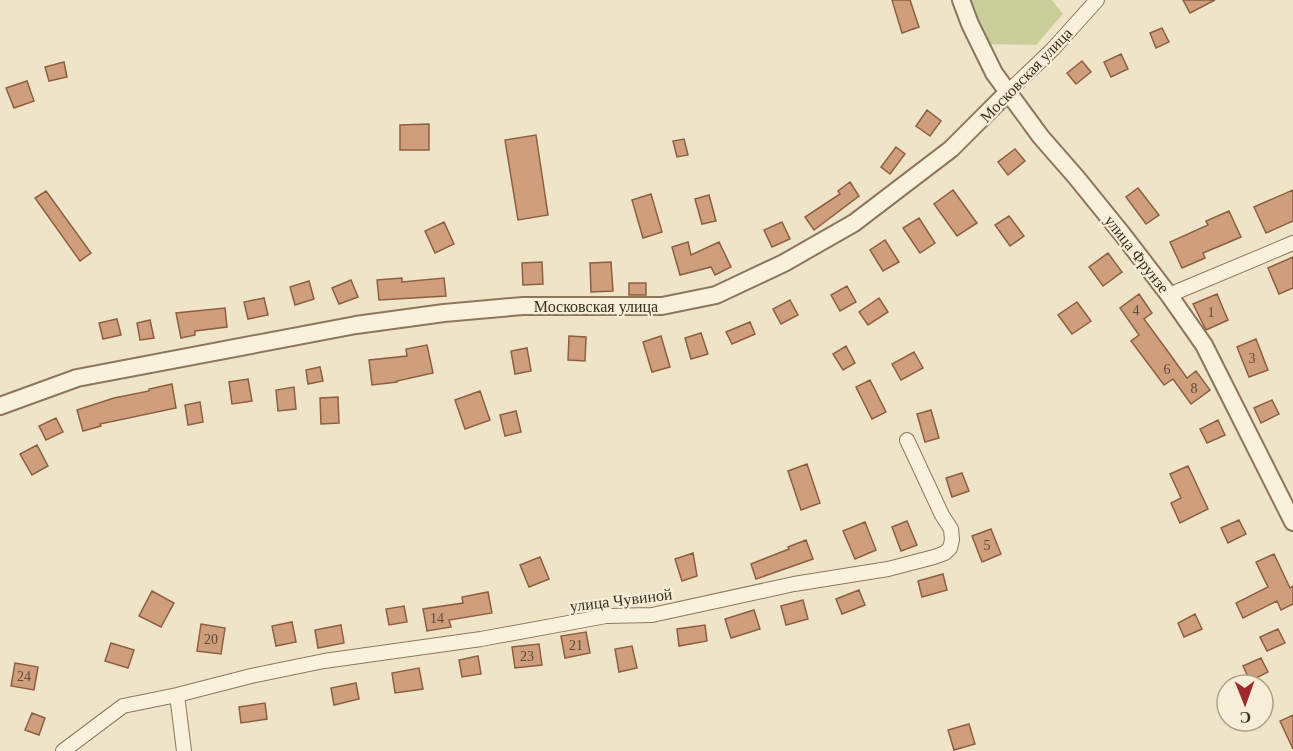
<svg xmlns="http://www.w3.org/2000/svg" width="1293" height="751" viewBox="0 0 1293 751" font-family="'Times New Roman',serif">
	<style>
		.green { fill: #c9cf9b }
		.building { fill: #cf9f7d; stroke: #8d5f41; stroke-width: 1.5 }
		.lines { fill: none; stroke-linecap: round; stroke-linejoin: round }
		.minor-casing { stroke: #8d765c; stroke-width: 16 }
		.tertiary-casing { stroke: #8d765c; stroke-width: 20 }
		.minor { stroke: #faf1dc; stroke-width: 14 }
		.tertiary { stroke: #faf1dc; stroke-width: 16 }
		.labels { text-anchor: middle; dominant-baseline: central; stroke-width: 4.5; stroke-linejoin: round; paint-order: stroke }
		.number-label { font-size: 14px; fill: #624a37 }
		.street-label { font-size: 16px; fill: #3d2e20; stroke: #f7eed8 }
	</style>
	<rect width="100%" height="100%" fill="#f0e4c8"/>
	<!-- green -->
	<path class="green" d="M968,0h84l11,14 -27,31 -52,-1z"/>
	<!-- building -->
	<path class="building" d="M892,0h18l9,27 -17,6z
		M1183,0h32l-25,13z
		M1162,28l7,14 -13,6 -6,-15z
		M1121,54l7,15 -17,8 -7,-15z
		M1082,61l9,11 -15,12 -9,-11z
		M64,62l3,15 -18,4 -4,-14z
		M27,81l7,20 -20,7 -8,-20z
		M927,110l14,11 -11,15 -14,-10z
		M429,124v26h-29v-25z
		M536,135l12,80 -30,5 -13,-80z
		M684,139l4,16 -11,2 -4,-16z
		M896,147l9,7 -15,20 -9,-7z
		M1015,149l10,12 -17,14 -10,-13z
		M850,182l9,14 -45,34 -9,-13 35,-23 -2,-3z
		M1138,188l21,27 -13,9 -20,-27z
		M953,190l24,33 -20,13 -23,-32z
		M1293,190v31l-27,12 -12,-26z
		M46,191l45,62 -11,8 -45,-63z
		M651,194l11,38 -19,6 -11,-38z
		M709,195l7,26 -14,3 -7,-25z
		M1229,211l12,26 -38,16 2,5 -23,10 -12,-26 38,-17 -2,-4z
		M1009,216l15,20 -14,10 -15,-21z
		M919,218l16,25 -15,10 -17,-25z
		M444,222l10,22 -19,9 -10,-22z
		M782,222l8,17 -18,8 -8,-17z
		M885,240l14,22 -16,9 -13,-21z
		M688,242l3,13 28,-13 12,25 -16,8 -4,-8 -31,8 -8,-28z
		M1108,253l14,19 -19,14 -14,-19z
		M1293,257v31l-14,6 -11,-26z
		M542,262l1,22 -20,1 -1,-22z
		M611,262l2,29 -22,1 -1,-29z
		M402,278v4l42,-4 2,18 -67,4 -2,-20z
		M351,280l7,17 -19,7 -7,-16z
		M309,281l5,18 -19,6 -5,-18z
		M629,283h17v12h-17z
		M847,286l9,16 -16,9 -9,-16z
		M1139,294l13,19 -8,6 25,34 18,25 9,-7 14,19 -19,14 -18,-25 -9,6 -33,-44 8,-6 -19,-27z
		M1217,294l11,26 -22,10 -13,-26z
		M264,298l4,17 -20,4 -4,-17z
		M879,298l9,14 -20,13 -9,-13z
		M790,300l8,15 -17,9 -8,-15z
		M1077,302l14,19 -19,13 -14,-19z
		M225,308l2,19 -32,4v4l-14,3 -5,-25z
		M117,319l4,16 -18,4 -4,-16z
		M150,320l4,18 -14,2 -3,-17z
		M750,322l5,12 -23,10 -6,-12z
		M701,333l7,21 -17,5 -6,-21z
		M569,336l17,1 -1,24 -17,-1z
		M661,336l9,31 -18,5 -9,-30z
		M1256,339l12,31 -19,7 -12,-30z
		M427,345l6,28 -36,8v1l-25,3 -3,-25 38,-4 -1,-7z
		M846,346l9,17 -12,7 -10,-16z
		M527,348l4,23 -16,3 -4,-23z
		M914,352l9,16 -22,12 -9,-16z
		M320,367l3,14 -15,3 -2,-14z
		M248,379l4,22 -20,3 -3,-22z
		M870,380l16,32 -14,7 -16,-32z
		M172,384l4,24 -76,16 1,2 -18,5 -6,-21 37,-12 35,-7v-2z
		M294,387l2,22 -18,2 -2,-21z
		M480,391l10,29 -25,9 -10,-29z
		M338,397l1,26 -18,1 -1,-26z
		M1272,400l7,14 -18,9 -7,-15z
		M200,402l3,20 -15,3 -3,-20z
		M931,410l8,28 -14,4 -8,-28z
		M516,411l5,21 -16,4 -5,-21z
		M56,418l7,14 -17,8 -7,-14z
		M1218,420l7,15 -18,8 -7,-14z
		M37,445l11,21 -16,9 -12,-21z
		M807,464l13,39 -19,7 -13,-39z
		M1188,466l20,43 -28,14 -9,-20 10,-5 -11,-24z
		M962,473l7,18 -17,6 -6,-19z
		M1239,520l7,14 -18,9 -7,-15z
		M907,521l10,24 -16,6 -9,-24z
		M865,522l11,28 -21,9 -12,-28z
		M991,529l10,25 -19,8 -10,-26z
		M806,540l7,19 -57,20 -5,-15 38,-15 -1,-2z
		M693,553l4,23 -15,5 -7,-22z
		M1274,554l16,34 3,-2v18l-12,6 -4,-9 -34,17 -7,-15 32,-16 -12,-25z
		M540,557l9,22 -20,8 -9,-22z
		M943,574l4,16 -25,7 -4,-16z
		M859,590l6,15 -23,9 -6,-15z
		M152,591l22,12 -13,24 -22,-11z
		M488,592l4,21 -43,7 2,7 -24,4 -4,-22 40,-6 -1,-6z
		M803,600l5,19 -22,6 -5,-19z
		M404,606l3,16 -18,3 -3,-16z
		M754,610l6,19 -29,9 -6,-19z
		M1195,614l7,15 -18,8 -6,-14z
		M292,622l4,20 -20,4 -4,-20z
		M201,624l24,4 -4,26 -24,-3z
		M341,625l3,18 -26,5 -3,-18z
		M705,625l2,16 -28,5 -2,-17z
		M1278,629l7,14 -18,8 -7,-14z
		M586,632l4,21 -25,5 -4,-22z
		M111,643l23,7 -6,18 -23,-7z
		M539,644l3,21 -27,3 -3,-21z
		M632,646l5,22 -18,4 -4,-23z
		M478,656l3,18 -19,3 -3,-17z
		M1261,658l7,14 -18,9 -7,-15z
		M15,663l23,4 -4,23 -23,-4z
		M419,668l4,21 -28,4 -3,-20z
		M356,683l3,16 -25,6 -3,-17z
		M265,703l2,16 -26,4 -2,-16z
		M32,713l13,5 -6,17 -14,-5z
		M1293,715v34l-13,-28z
		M969,724l6,20 -21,6 -6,-20z"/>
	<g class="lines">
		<!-- minor casing -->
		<g class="minor-casing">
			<path id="minor" d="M1009,91l44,-42 44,-49
				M1169,295l124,-52
				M177,695l74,-19 73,-15 157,-22 125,-23 46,-1 142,-31 94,-15 46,-12 11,-4 5,-5 2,-8 -1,-11 -9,-14 -35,-75
				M63,751l60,-45 54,-11 7,56"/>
		</g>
		<!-- tertiary casing -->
		<g class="tertiary-casing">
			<path id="tertiary" d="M961,0l9,24 24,49 47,64 35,40 47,58 46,60 35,50 89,177
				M0,406l77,-28 279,-53 88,-12 79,-7h139l54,-11 68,-32 70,-40 97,-74 58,-58"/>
		</g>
		<!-- minor -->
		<use href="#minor" class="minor"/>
		<!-- tertiary -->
		<use href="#tertiary" class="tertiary"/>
	</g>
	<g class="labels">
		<!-- number labels -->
		<g class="number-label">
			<text x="1136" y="310">4</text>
			<text x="1211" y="312">1</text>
			<text x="1252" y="358">3</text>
			<text x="1167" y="369">6</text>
			<text x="1194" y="388">8</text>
			<text x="987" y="545">5</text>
			<text x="437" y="618">14</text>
			<text x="211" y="639">20</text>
			<text x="576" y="645">21</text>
			<text x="527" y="656">23</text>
			<text x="24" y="676">24</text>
		</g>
		<!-- street labels -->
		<g class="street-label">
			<text transform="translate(1026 75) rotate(-46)">Московская улица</text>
			<text transform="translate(1137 254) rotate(52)">улица Фрунзе</text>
			<text x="596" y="306">Московская улица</text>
			<text transform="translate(621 600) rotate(-7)">улица Чувиной</text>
		</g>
	</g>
	<!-- north arrow -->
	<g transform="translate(1245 703) rotate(179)"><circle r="28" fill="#f7eed8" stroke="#ada18e" stroke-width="1.5"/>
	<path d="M0-4.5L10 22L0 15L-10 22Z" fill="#9e2a2b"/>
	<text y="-9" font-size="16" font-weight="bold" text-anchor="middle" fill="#3d2e20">С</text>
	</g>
</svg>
